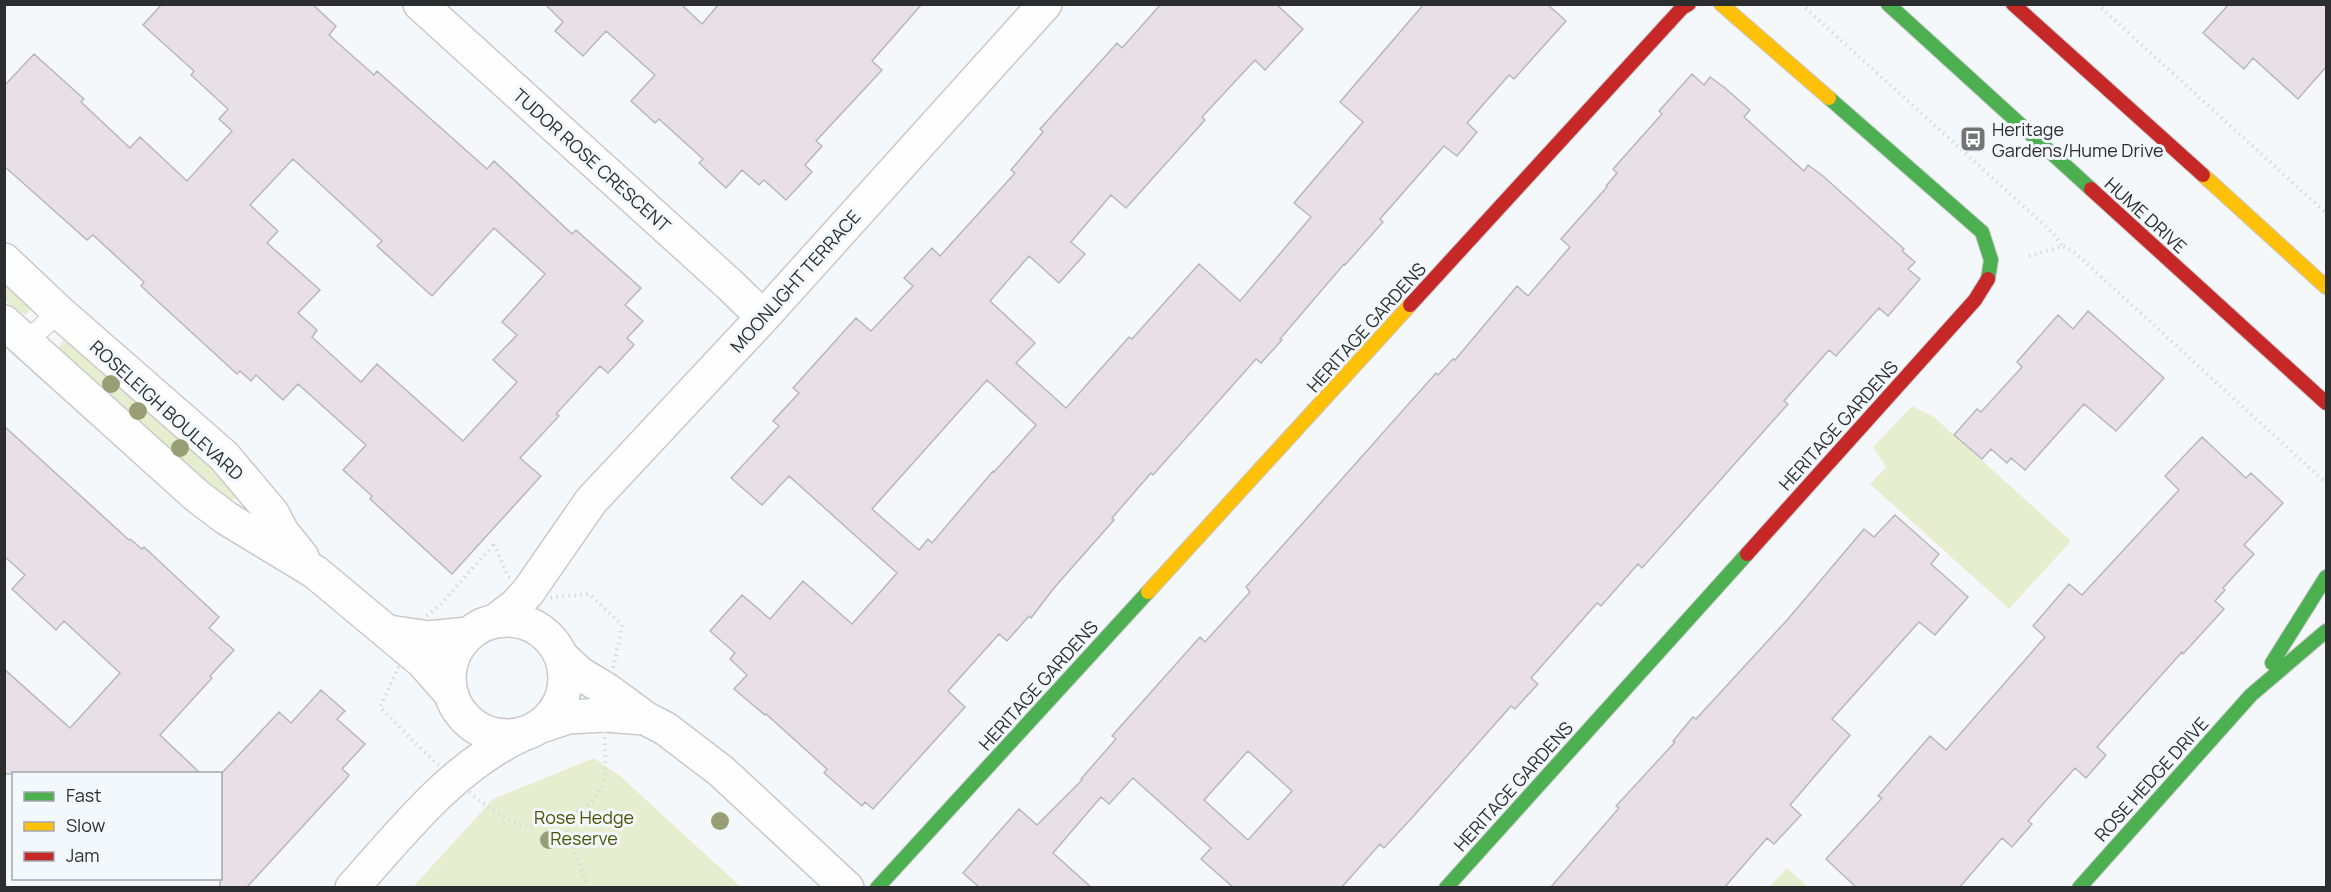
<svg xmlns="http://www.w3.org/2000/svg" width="2331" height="892" viewBox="0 0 2331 892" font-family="Manrope,sans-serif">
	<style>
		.green { fill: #e7eed0 }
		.building { fill: #e9dfe7; stroke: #b7b8ba; stroke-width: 1.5; fill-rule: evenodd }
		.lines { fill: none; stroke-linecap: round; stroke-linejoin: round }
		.lane-casing { stroke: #c7c9cc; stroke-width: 22 }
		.street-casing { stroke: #c7c9cc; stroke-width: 36 }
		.fast-casing { stroke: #c7c9cc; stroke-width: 16 }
		.slow-casing { stroke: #c7c9cc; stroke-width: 16 }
		.jam-casing { stroke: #c7c9cc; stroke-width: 16 }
		.path { stroke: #d9dadb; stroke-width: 4; stroke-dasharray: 1.5 4.5; stroke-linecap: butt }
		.lane { stroke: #fefefe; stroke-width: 20 }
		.street { stroke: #fefefe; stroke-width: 33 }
		.fast { stroke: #4caf50; stroke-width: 14 }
		.slow { stroke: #ffc107; stroke-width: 14 }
		.jam { stroke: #c62828; stroke-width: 14 }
		.tree { fill: #999e74 }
		.labels { text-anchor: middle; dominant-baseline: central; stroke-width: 6; stroke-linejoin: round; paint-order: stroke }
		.poi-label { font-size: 18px; fill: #2c2d2f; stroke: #f3f8fd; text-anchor: start }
		.street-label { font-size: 18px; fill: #2c2d2f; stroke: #f3f8fd }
		.park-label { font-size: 18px; fill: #4d5505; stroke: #f3f8fd }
	</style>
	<rect width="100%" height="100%" fill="#f5f8fb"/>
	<!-- green -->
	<path class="green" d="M4,280l26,26v4l-4,5 -11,-6 -10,-9z
		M64,340l11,3 151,137 11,16 -1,3 -8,2 -14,-11 -151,-138 -4,-5z
		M1912,406l22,11 137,124 -62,68 -139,-125 16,-17 -13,-20z
		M594,758l26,18 121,111h-328l80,-88z
		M1787,868l21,19h-39z"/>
	<!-- building -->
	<path class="building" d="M162,4h150l24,22 -7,9 45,40 3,-4 110,98 7,-8 78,73 4,-4 65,58 -16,17 18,16 -16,17 7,7 -26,28 -8,-7 -44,48 3,2 -39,42 21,18 -89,98 -82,-75 2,-3 -29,-26 23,-25 -68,-61 -15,16 -27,-25 -5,6 -11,-10 -3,3 -96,-88 3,-4 -51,-47 -6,5 -83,-74v-80l30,-32 50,45 -3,3 49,46 10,-11 47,44 45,-50 -13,-12 9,-10 -37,-34 3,-4 -51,-46zM293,159l89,82 -5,5 55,50 62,-68 51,46 -43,48 15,13 -24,25 24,22 -54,59 -86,-77 -16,18 -49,-45 5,-7 -19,-17 22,-23 -53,-47 11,-12 -28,-26z
		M545,4h136l21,20 17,-20h203l-50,57 10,9 -66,71 6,5 -17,19 7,7 -26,28 -22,-20 -5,5 -17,-15 -16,18 -27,-25 4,-4 -44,-40 -4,4 -24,-22 24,-26 -49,-44 -23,25 -28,-25 8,-9z
		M1161,4h115l27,25 -38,41 -10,-10 -53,57 3,3 -79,88 -15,-13 -40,47 14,12 -26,29 -30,-27 -39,45 45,42 -19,20 50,45 63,-71 3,2 67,-75 41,37 71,-84 -17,-14 69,-81 -23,-20 84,-98h123l19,17 -52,58 -5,-4 -42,48 10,9 -20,24 -13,-10 -64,73 3,3 -38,43 -1,-1 -64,75 2,1 -21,23 -5,-4 -103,116 -2,-2 -39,45 2,2 -60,68 -23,30 -2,-2 -22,25 -8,-7 -51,57 17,16 -92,102 -8,-7 -3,4 -38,-33 3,-4 -61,-55 -1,1 -31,-26 13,-14 -17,-16 5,-6 -25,-22 32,-36 28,24 33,-38 49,43 45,-51 -108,-97 -27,29 -31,-27 48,-52 -6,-5 26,-28 -6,-5 63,-70 15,13 42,-45 -9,-8 28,-30 8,8 75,-83 -4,-3 32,-38 -3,-3 77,-86 5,5zM987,380l49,45 -42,47 -1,-1 -61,72 -4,-4 -9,11 -47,-41z
		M2229,4h97v63l-28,32 -45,-41 -9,11 -41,-36z
		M1692,74l12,11 6,-8 15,11 25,22 -6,7 60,54 4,-6 15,11 81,73 -2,2 13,11 -7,7 12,10 -32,37 -9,-8 -43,48 -7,-6 -45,51 4,3 -146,164 -4,-4 -37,42 -4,-3 -66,75 7,6 -23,25 -4,-3 -101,114 -26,28 -4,-4 -39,44h-107l-33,-29 10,-11 -78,-70 -24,26 -8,-7 -48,56 39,35h-112l-17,-15 56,-64 18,16 45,-45 -1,-1 35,-40 -4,-3 88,-99 5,5 45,-50 -4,-5 190,-214 2,2 15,-16 2,1 62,-74 11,10 42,-49 -9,-8 46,-52 -1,-1 11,-13 -4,-4 49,-55 -3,-3zM1248,751l44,40 -44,49 -44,-40z
		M2088,311l76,67 -48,53 -32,-27 -59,66 -14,-12 -4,5 -16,-14 -9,10 -28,-24 23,-26 4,3 41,-45 -5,-5 41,-47 15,14z
		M4,426l125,114 1,-1 12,10 2,-2 75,70 -10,11 25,22 -24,26 2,2 -52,57 41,39h-197v-105l66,59 50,-55 -56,-52 -8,9 -44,-41 13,-14 -21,-19z
		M2202,437l44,41 5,-5 32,30 -39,42 10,9 -31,34 2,2 -10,11 9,8 -41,45 -1,-2 -85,95 9,8 -20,23 -11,-10 -47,53 4,3 -20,23 -10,-9 -43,50h-102l-31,-29 56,-61 -4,-2 52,-60 16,14 99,-113 -12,-11 36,-42 13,11 97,-105 -14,-14z
		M1895,515l44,39 -8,10 37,33 -33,38 -16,-13 -87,97 18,16 -60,70 11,10 -27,29 -7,-6 -43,50h-174l69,-80 -3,-2 59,-64 -2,-1 20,-24 3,2 92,-100 76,-90 10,8z
		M321,690l24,21 -8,8 28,25 -23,25 7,6 -2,3 -101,110h-26v-113l59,-63 12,11z"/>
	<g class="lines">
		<!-- lane casing -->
		<g class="lane-casing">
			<path id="lane" d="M26,342l33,-30"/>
		</g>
		<!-- street casing -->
		<g class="street-casing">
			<path id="street" d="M420,4l309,280 34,33
				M4,260l55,52 165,144 48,57 10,19 20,25
				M4,322l193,174 29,22 89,54 108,90 29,33
				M449 678a58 58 0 1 1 116 0a58 58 0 1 1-116 0Z
				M495,621l21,-16 12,-13 63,-91 172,-184 282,-313
				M389,632l39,6 41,-4
				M563,658l16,15 28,17 38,28 21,11 55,42 126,117
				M541,726l27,-9 37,-2 40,3
				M352,888c51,-57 100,-121 171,-154"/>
		</g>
		<!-- fast casing -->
		<g class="fast-casing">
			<path id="fast" d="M1888,4l203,185
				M1829,98l153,134 9,28 -3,19
				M2272,663l54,-86
				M877,888l271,-296
				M1446,888l301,-334
				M2079,888l172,-193 75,-64"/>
		</g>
		<!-- slow casing -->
		<g class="slow-casing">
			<path id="slow" d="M1721,4l108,94
				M2203,175l123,112
				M1148,592l262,-287"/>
		</g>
		<!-- jam casing -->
		<g class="jam-casing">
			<path id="jam" d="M2013,4l190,171
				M2091,189l235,214
				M1410,305l272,-297 7,-4
				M1747,554l228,-254 13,-21"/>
		</g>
		<!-- path -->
		<path class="path" d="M1801,4l251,228 11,14
			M2097,4l229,209
			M2029,256l34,-10 10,5 253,232
			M494,544l14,32 20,16 20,6 41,-4 33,31c-5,30 -14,59 -17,90 -3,23 5,50 -4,72 -5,15 -20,23 -33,29 -13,6 -26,11 -40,10 -40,-5 -118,-89 -148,-119l39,-85 22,-18z
			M562,819l27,69"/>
		<!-- lane -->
		<use href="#lane" class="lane"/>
		<!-- street -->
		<use href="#street" class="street"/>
		<!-- fast -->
		<use href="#fast" class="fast"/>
		<!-- slow -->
		<use href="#slow" class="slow"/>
		<!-- jam -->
		<use href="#jam" class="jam"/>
	</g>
	<!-- trees -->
	<g class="tree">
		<circle cx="111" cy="384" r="9"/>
		<circle cx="138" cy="411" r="9"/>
		<circle cx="180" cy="448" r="9"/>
		<circle cx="720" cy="821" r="9"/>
		<circle cx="549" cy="840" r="9"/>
	</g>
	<!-- icons -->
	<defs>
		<g id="bus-square" transform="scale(1.35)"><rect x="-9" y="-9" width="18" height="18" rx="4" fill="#727476" stroke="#f3f8fd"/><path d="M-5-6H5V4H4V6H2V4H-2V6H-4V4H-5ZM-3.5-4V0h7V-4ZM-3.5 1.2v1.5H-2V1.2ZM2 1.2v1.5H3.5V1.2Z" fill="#fff"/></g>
	</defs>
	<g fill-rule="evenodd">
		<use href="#bus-square" x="1973" y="139"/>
	</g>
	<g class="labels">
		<!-- poi labels -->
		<g class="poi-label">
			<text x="1992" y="129">Heritage<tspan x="1992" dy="21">Gardens/Hume Drive</tspan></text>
		</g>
		<!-- street labels -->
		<g class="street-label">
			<text transform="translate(592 160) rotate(42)">TUDOR ROSE CRESCENT</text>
			<text transform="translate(2146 215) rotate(42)">HUME DRIVE</text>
			<text transform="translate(795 281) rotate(-48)">MOONLIGHT TERRACE</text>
			<text transform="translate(1366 327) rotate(-48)">HERITAGE GARDENS</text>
			<text transform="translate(167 410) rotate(42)">ROSELEIGH BOULEVARD</text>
			<text transform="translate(1838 425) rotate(-48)">HERITAGE GARDENS</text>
			<text transform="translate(1038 685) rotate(-48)">HERITAGE GARDENS</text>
			<text transform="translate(2151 779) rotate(-48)">ROSE HEDGE DRIVE</text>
			<text transform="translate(1513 786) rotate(-48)">HERITAGE GARDENS</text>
		</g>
		<!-- park labels -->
		<g class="park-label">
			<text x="584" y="817">Rose Hedge<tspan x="584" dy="21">Reserve</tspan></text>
		</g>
	</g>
	<!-- border -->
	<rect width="2331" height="892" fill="none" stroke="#2c2d2f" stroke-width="12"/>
	<!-- legend -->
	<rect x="12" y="772" width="210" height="108" fill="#f3f8fd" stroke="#a3a7ab" stroke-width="1.5"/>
	<rect x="24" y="792" width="30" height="9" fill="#4caf50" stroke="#a3a7ab" stroke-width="1.5"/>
	<text x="66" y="802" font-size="18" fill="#2c2d2f">Fast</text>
	<rect x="24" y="822" width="30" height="9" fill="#ffc107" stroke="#a3a7ab" stroke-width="1.5"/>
	<text x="66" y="832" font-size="18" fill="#2c2d2f">Slow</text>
	<rect x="24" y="852" width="30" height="9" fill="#c62828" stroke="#a3a7ab" stroke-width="1.5"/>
	<text x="66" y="862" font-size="18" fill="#2c2d2f">Jam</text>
</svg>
